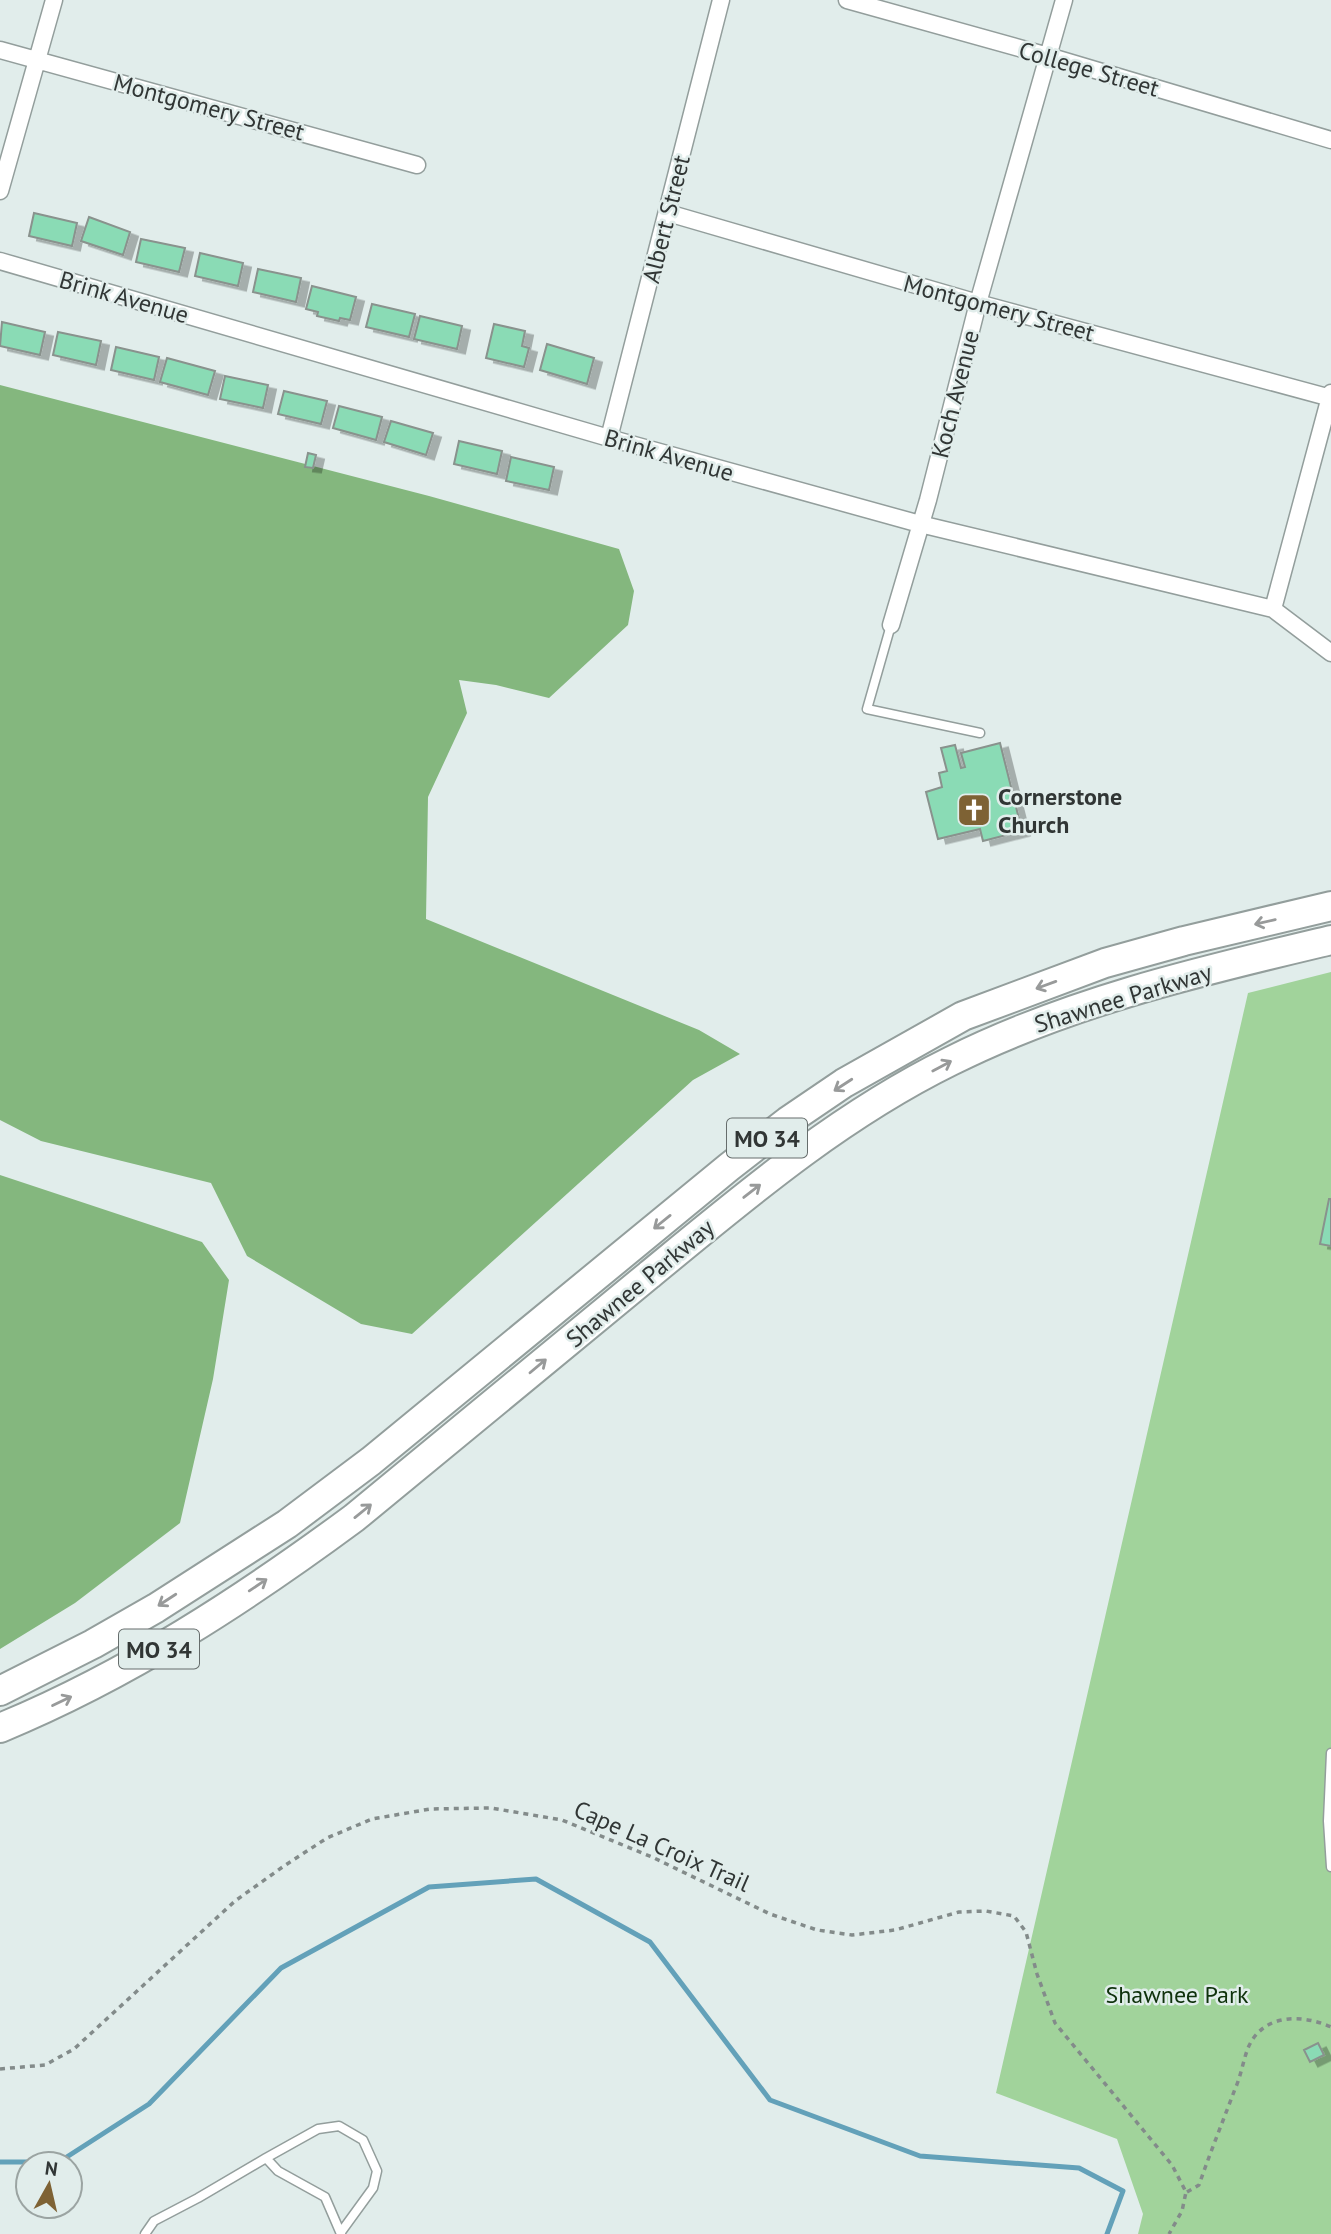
<svg xmlns="http://www.w3.org/2000/svg" width="1331" height="2234" viewBox="0 0 1331 2234" font-family="'PT Sans',sans-serif">
	<style>
		.green { fill: #a1d39b }
		.forest { fill: #84b77e }
		.lines { fill: none; stroke-linecap: round; stroke-linejoin: round }
		.stream { stroke: #63a1b9; stroke-width: 5 }
		.building { fill: #8adbb5; stroke: #89928d; stroke-width: 2; filter: url(#shadow) }
		.service-casing { stroke: #939e9c; stroke-width: 11 }
		.minor-casing { stroke: #939e9c; stroke-width: 19 }
		.trunk-casing { stroke: #939e9c; stroke-width: 32 }
		.path { stroke: #838b8a; stroke-width: 3.5; stroke-dasharray: 5 5; stroke-linecap: butt }
		.service { stroke: #fff; stroke-width: 8 }
		.minor { stroke: #fff; stroke-width: 16 }
		.trunk { stroke: #fff; stroke-width: 28 }
		.oneway { stroke: #989a9a }
		.labels { text-anchor: middle; dominant-baseline: central; stroke-width: 5; stroke-linejoin: round; paint-order: stroke }
		.shield { fill: #e1edeb; stroke: #666d6c; stroke-width: 2 }
		.shield-label { font-size: 23px; font-weight: bold; fill: #313635 }
		.street-label { font-size: 24px; fill: #313635; stroke: #e1edeb }
		.poi-label { font-size: 24px; font-weight: bold; fill: #313635; stroke: #e1edeb; text-anchor: start }
		.park-label { font-size: 24px; fill: #0f320c; stroke: #e1edeb }
	</style>
	<defs>
		<filter id="shadow"><feDropShadow dx="8" dy="4.5" stdDeviation="0" flood-color="#0004"/></filter>
	</defs>
	<rect width="100%" height="100%" fill="#e1edeb"/>
	<!-- green -->
	<path class="green" d="M1331,972v1262h-193l5,-20 -26,-75 -121,-46 252,-1100z"/>
	<!-- forest -->
	<path class="forest" d="M0,385l429,111 190,53 15,42 -6,34 -79,73 -53,-13 -37,-5 8,33 -39,84 -2,122 273,111 41,24 -47,26 -281,254 -51,-10 -114,-68 -36,-73 -170,-42 -41,-21z
		M0,1175l202,67 27,38 -16,99 -33,144 -105,80 -75,46z"/>
	<g class="lines">
		<!-- stream -->
		<path class="stream" d="M0,2162h59l90,-58 132,-136 148,-81 107,-8 114,63 120,158 150,56 159,12 44,23 -16,43"/>
	</g>
	<!-- building -->
	<path class="building" d="M34,213l43,10 -5,23 -43,-10z
		M89,217l41,15 -7,23 -42,-14z
		M141,239l44,9 -6,24 -43,-10z
		M200,253l43,10 -5,23 -43,-10z
		M258,269l43,9 -5,24 -43,-10z
		M312,286l44,11 -6,23 -10,-2 -1,3 -22,-5 1,-4 -12,-3z
		M372,304l43,10 -6,23 -43,-10z
		M420,316l42,10 -5,23 -43,-10z
		M2,322l43,10 -5,23 -40,-9z
		M494,324l31,7 -3,15 7,2 -5,19 -38,-9z
		M58,332l43,9 -5,24 -43,-10z
		M547,344l47,14 -7,26 -47,-14z
		M116,347l43,10 -5,23 -43,-10z
		M167,358l48,13 -7,24 -48,-13z
		M225,376l43,9 -5,23 -43,-9z
		M284,391l43,10 -6,23 -43,-10z
		M339,406l43,11 -6,23 -43,-12z
		M391,421l42,12 -7,22 -42,-13z
		M459,441l43,10 -5,23 -43,-10z
		M308,453l8,2 -3,13 -8,-1z
		M511,457l43,10 -5,23 -43,-9z
		M1000,743l22,88 -39,10 -3,-12 -42,10 -12,-47 16,-5 -3,-14 8,-2 -6,-23 14,-3 6,23 4,-1 -4,-14z
		M1329,1199h2v47l-11,-2z
		M1318,2043l6,12 -14,7 -6,-12z"/>
	<g class="lines">
		<!-- service casing -->
		<g class="service-casing">
			<path id="service" d="M891,625l-24,84 113,24
				M1331,1753l-3,68 3,46
				M266,2158l52,-29 21,-3 24,14 14,31 -4,17 -32,44
				M145,2234l9,-13 44,-23 68,-40 12,13 47,26 16,37"/>
		</g>
		<!-- minor casing -->
		<g class="minor-casing">
			<path id="minor" d="M847,0l201,56 283,84
				M0,50l417,115
				M0,191l54,-191
				M668,213l310,90 353,95
				M0,261l609,177 311,86 353,85 58,44
				M609,438l112,-438
				M1273,609l58,-216
				M891,625l37,-125 50,-197 86,-303"/>
		</g>
		<!-- trunk casing -->
		<g class="trunk-casing">
			<path id="trunk" d="M0,1691l93,-47 63,-36 131,-84 84,-63 358,-294 59,-46 56,-38 119,-67 142,-53 79,-22 147,-35
				M0,1728c128,-53 243,-128 354,-210 99,-81 197,-162 295,-243 96,-79 190,-159 302,-214 120,-60 250,-90 380,-121"/>
		</g>
		<!-- path -->
		<path class="path" d="M0,2069l45,-4 29,-16 161,-148 49,-35 43,-28 45,-19 58,-10 61,-1 71,12 90,37 118,57 47,16 35,5 43,-5 64,-18 27,-1 28,5 12,16 11,42 18,49 117,142 14,27 -4,19 -13,23
			M1187,2192l12,-7c11,-32 24,-64 36,-96 6,-13 8,-28 13,-41 15,-35 54,-34 83,-21"/>
		<!-- service -->
		<use href="#service" class="service"/>
		<!-- minor -->
		<use href="#minor" class="minor"/>
		<!-- trunk -->
		<use href="#trunk" class="trunk"/>
	</g>
	<!-- one-way arrows -->
	<defs><path id="oneway-shaft" d="M-6 0H5M1.5-3L5.5 0L1.5 3" fill="none" stroke-width="1.6" stroke-linecap="round" stroke-linejoin="round" transform="scale(1.75)"/></defs>
	<g class="oneway">
		<use href="#oneway-shaft" transform="translate(1265 922) rotate(167)"/>
		<use href="#oneway-shaft" transform="translate(1046 985) rotate(160)"/>
		<use href="#oneway-shaft" transform="translate(942 1066) rotate(-28)"/>
		<use href="#oneway-shaft" transform="translate(843 1085) rotate(147)"/>
		<use href="#oneway-shaft" transform="translate(752 1191) rotate(-38)"/>
		<use href="#oneway-shaft" transform="translate(662 1222) rotate(141)"/>
		<use href="#oneway-shaft" transform="translate(538 1366) rotate(-40)"/>
		<use href="#oneway-shaft" transform="translate(363 1511) rotate(-39)"/>
		<use href="#oneway-shaft" transform="translate(258 1585) rotate(-34)"/>
		<use href="#oneway-shaft" transform="translate(167 1600) rotate(147)"/>
		<use href="#oneway-shaft" transform="translate(62 1701) rotate(-26)"/>
	</g>
	<!-- icons -->
	<defs>
		<g id="church-square" transform="scale(1.75)"><rect x="-9" y="-9" width="18" height="18" rx="4" fill="#7e6234" stroke="#e1edeb"/><path d="M-1.2-6h2.4v3.5h3.3v2.4h-3.3V6h-2.4V-.1h-3.3v-2.4h3.3Z" fill="#fff"/></g>
	</defs>
	<g fill-rule="evenodd">
		<use href="#church-square" x="974" y="810"/>
	</g>
	<g class="labels">
		<!-- shield labels -->
		<g class="shield">
			<rect x="727" y="1118.5" width="80" height="39" rx="5"/>
			<rect x="119" y="1629.5" width="80" height="39" rx="5"/>
		</g>
		<g class="shield-label">
			<text x="767" y="1138">MO 34</text>
			<text x="159" y="1649">MO 34</text>
		</g>
		<!-- street labels -->
		<g class="street-label">
			<text transform="translate(1089 69) rotate(16)">College Street</text>
			<text transform="translate(209 107) rotate(15)">Montgomery Street</text>
			<text transform="translate(666 219) rotate(-76)">Albert Street</text>
			<text transform="translate(124 297) rotate(16)">Brink Avenue</text>
			<text transform="translate(999 308) rotate(15)">Montgomery Street</text>
			<text transform="translate(955 394) rotate(-76)">Koch Avenue</text>
			<text transform="translate(669 455) rotate(16)">Brink Avenue</text>
			<text transform="translate(1123 998) rotate(-17)">Shawnee Parkway</text>
			<text transform="translate(640 1283) rotate(-40)">Shawnee Parkway</text>
			<text transform="translate(662 1846) rotate(24)">Cape La Croix Trail</text>
		</g>
		<!-- poi labels -->
		<g class="poi-label">
			<text x="998" y="796">Cornerstone<tspan x="998" dy="28">Church</tspan></text>
		</g>
		<!-- park labels -->
		<g class="park-label">
			<text x="1177" y="1994">Shawnee Park</text>
		</g>
	</g>
	<!-- north arrow -->
	<g transform="translate(49 2185) rotate(8)"><circle r="33" fill="#e1edeb" stroke="#9ba4a2" stroke-width="2"/>
	<path d="M0-5L12 26L0 18L-12 26Z" fill="#7e6234"/>
	<text y="-10" font-size="19" font-weight="bold" text-anchor="middle" fill="#313635">N</text>
	</g>
</svg>
